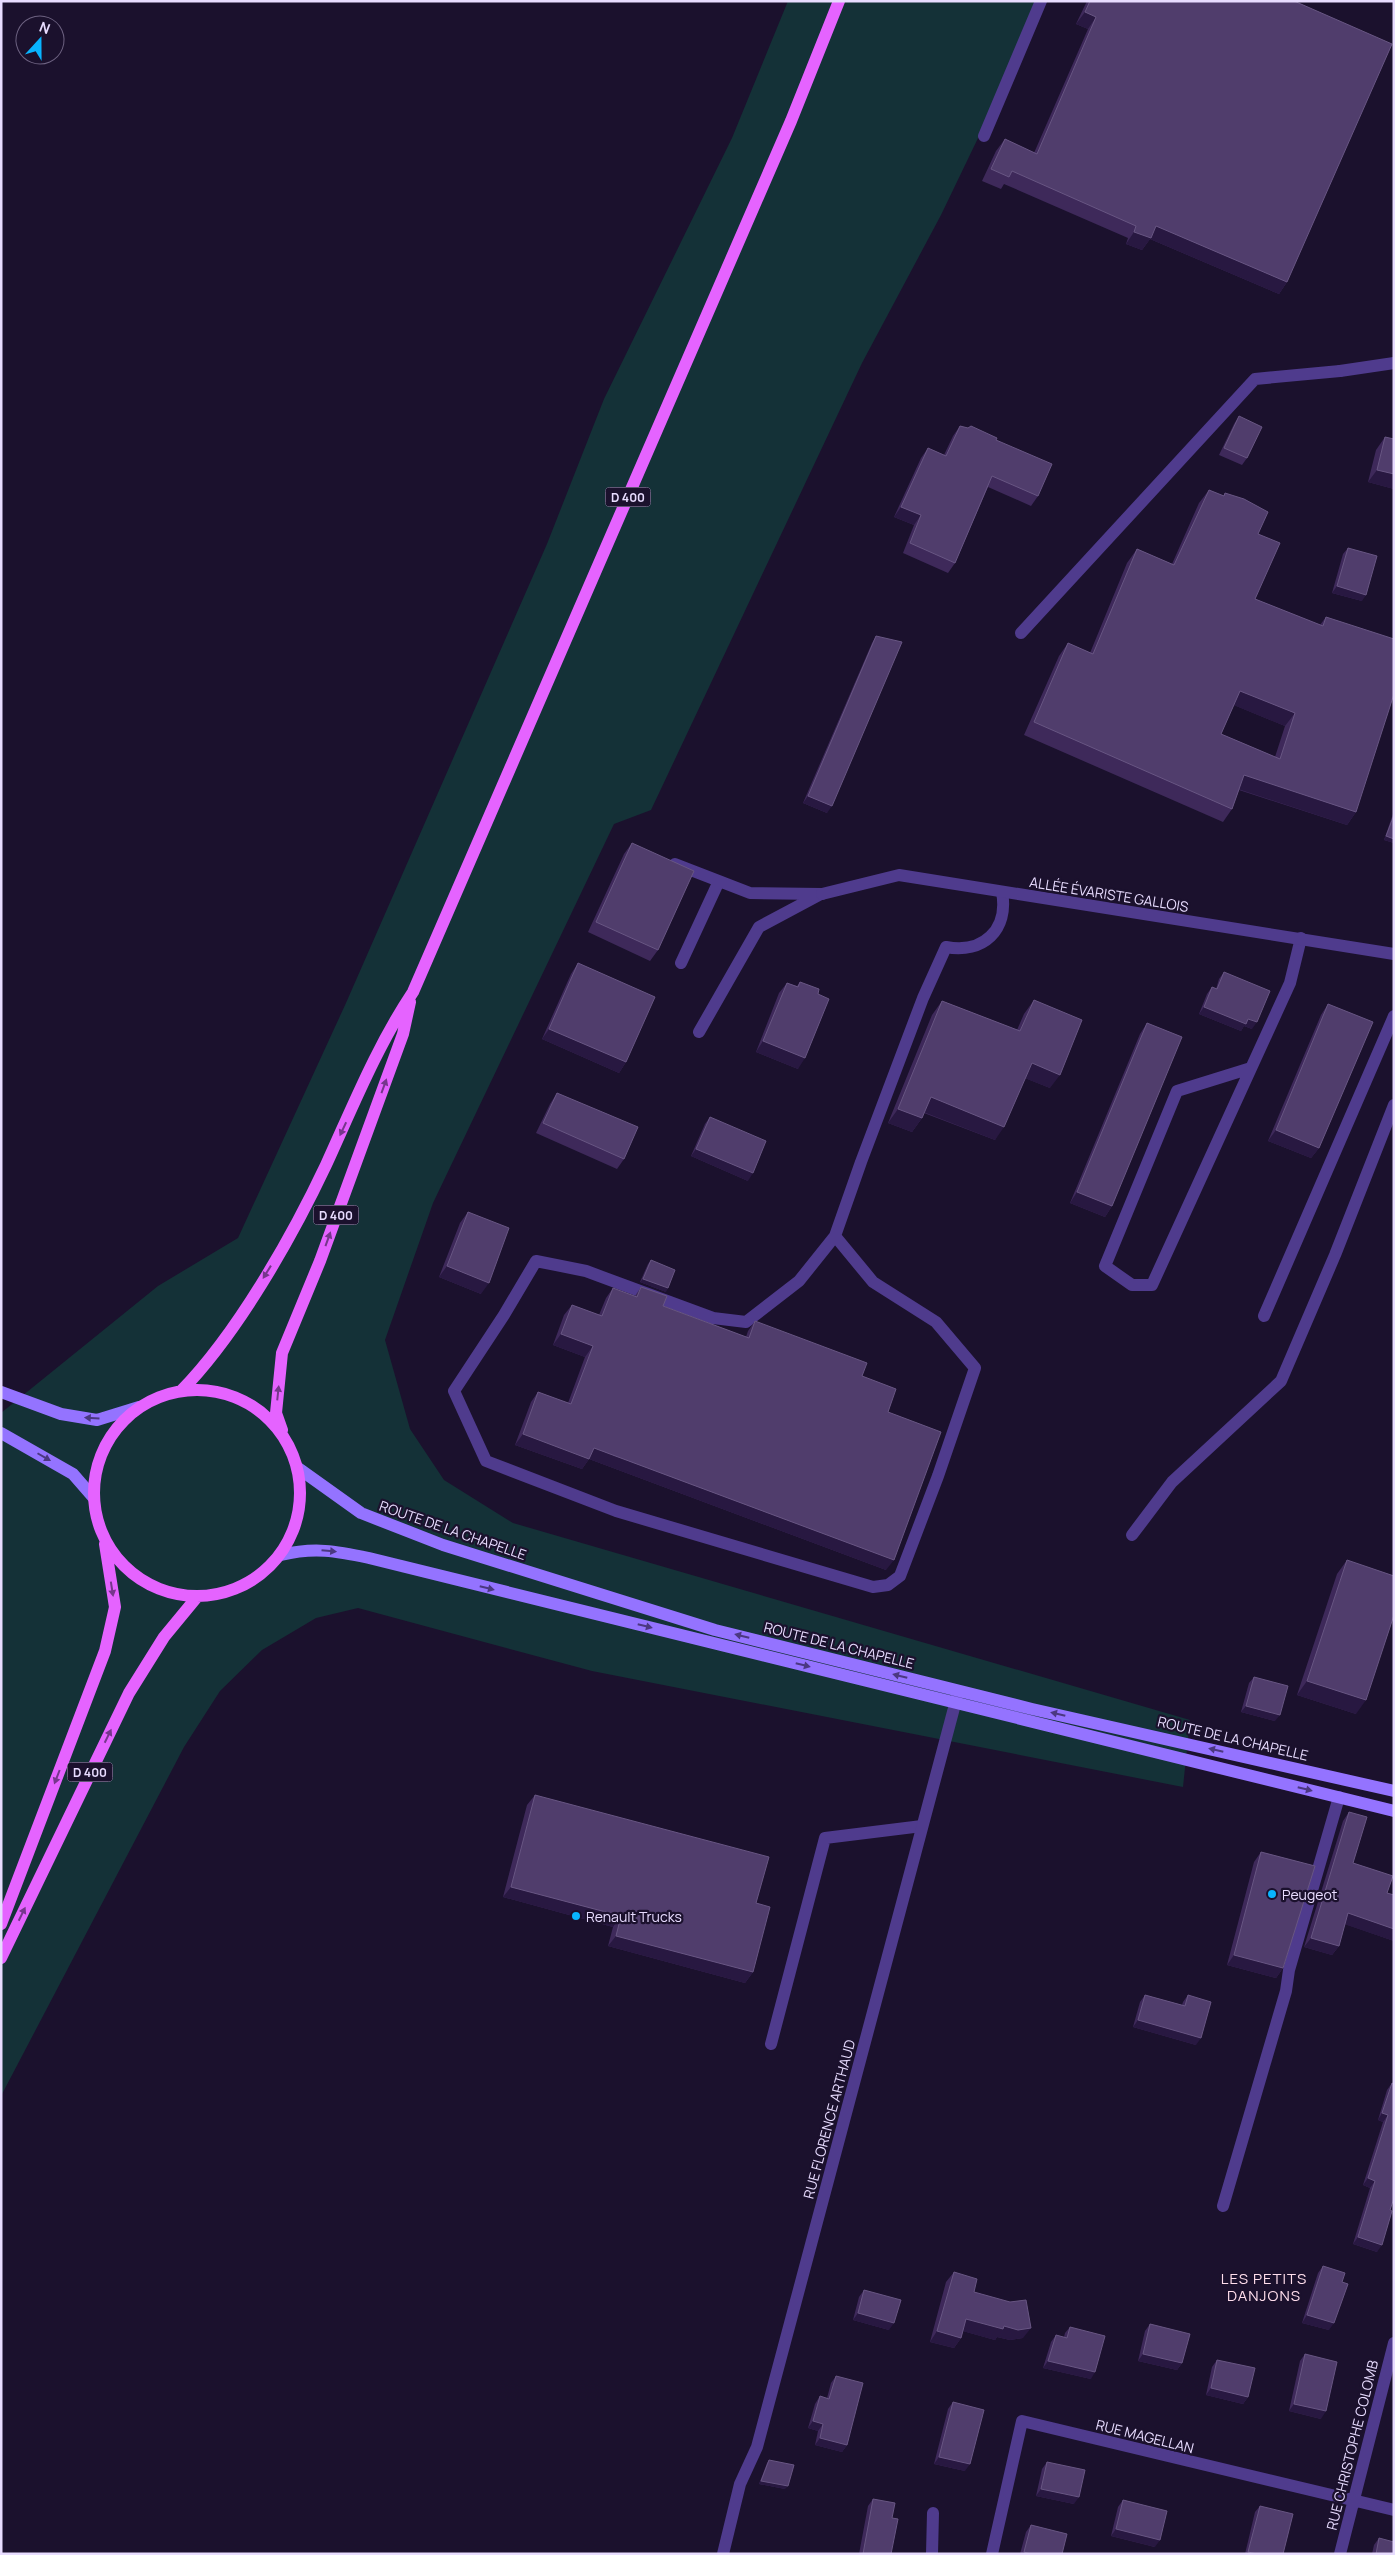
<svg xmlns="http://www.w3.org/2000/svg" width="1395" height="2555" viewBox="0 0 1395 2555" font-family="Manrope,sans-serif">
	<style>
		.green { fill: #143137 }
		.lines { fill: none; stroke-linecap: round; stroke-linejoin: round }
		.lane { stroke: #4f3b8d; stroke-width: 12 }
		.street { stroke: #4f3b8d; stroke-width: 12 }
		.secondary { stroke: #9473ff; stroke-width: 12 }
		.primary { stroke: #e563ff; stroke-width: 12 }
		.wall { fill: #3e295a; fill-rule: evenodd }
		.shaded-wall { fill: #281841 }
		.building { fill: #503d6c; stroke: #685683; fill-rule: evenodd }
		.oneway { fill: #76368c }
		.oneway2 { fill: #4b3881 }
		.poi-dot { fill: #08b4ff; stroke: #1b112d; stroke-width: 2 }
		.labels { text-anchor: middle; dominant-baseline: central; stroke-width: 4.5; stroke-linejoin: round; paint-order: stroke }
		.shield { fill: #1b112d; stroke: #aa9fc0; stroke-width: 1 }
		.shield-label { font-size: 12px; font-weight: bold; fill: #e8dcff }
		.street-label { font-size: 14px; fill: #e8dcff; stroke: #1b112d }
		.poi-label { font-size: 14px; fill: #e8dcff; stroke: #1b112d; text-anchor: start }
		.neighbourhood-label { font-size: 15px; letter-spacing: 1px; fill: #ffdeec; stroke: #1b112d }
	</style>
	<rect width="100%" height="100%" fill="#1b112d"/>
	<!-- green -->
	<path class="green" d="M788,1h256l-103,214 -79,148 -211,447 -37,14 -181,379 -48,137 25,89 34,51 69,43 677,197 -7,67 -591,-116 -234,-63 -42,10 -54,32 -42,41 -36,56 -183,349v-683l157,-127 80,-48 108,-235 201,-459 57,-145 128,-261z"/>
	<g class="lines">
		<!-- lane -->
		<path class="lane" d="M984,136l57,-135
			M1021,633l234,-254 85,-8
			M675,864l44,17
			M681,963l38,-82 31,12 72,1
			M699,1032l60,-105 60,-32
			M1251,1068l-74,23 -72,175 27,19h20l138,-302 11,-45
			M835,1236l38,46 63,40 39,46 -37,108 -38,100 -12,9 -15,2 -257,-76 -130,-50 -32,-70 50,-76 32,-54 50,10 127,47 33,4 53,-41 36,-45 26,-74 62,-164 23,-51c37,7 63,-17 56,-55
			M1264,1316l130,-300
			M1132,1535l40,-53 109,-101 54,-126 59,-150
			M771,2044l54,-206 97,-12
			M1223,2206l63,-215 3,-21 50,-173"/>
		<!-- street -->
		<path class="street" d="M1340,371l54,-8
			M822,894l77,-19 495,79
			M723,2554l17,-70 17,-37 201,-754
			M932,2554l1,-41
			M992,2554l30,-133 372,89
			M1340,2554l54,-211"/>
		<!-- secondary -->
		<path class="secondary" d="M1,1392l60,22 36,6 42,-13
			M1,1433l72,41 20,23
			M298,1468l63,45 82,32 272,85 317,79 362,82
			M281,1555c33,-8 55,-4 88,3l1025,253"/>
		<!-- primary -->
		<path class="primary" d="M94 1493a103 103 0 1 1 206 0a103 103 0 1 1-206 0Z
			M181,1391c56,-57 111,-154 145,-226 27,-59 51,-119 87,-173l378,-871 48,-120
			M282,1430l-6,-17 6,-60 38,-92 83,-227 7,-32
			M1,1924l104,-273 10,-44 -10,-63
			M1,1958l128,-265 35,-56 33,-40"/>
	</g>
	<!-- wall -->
	<path class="wall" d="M1087,1h207l-7,281 -8,12 -129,-55 -8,11 -16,-6 2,-6 -124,-54 -3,5 -19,-8 14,-30 9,-12 29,14 54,-124 -12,-5z
		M1239,416l8,42 -5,7 -23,-10 15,-31z
		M960,426l36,14 42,56 -7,10 -43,-19 -33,76 -7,10 -45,-20 11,-28 -20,-8 27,-59 7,-10 16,7 9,-19z
		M1385,437l9,52 -26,-7 8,-32z
		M1209,490l14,6 2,-3 33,41 -3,65 65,26 6,-8 30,195 -9,13 -108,-35 -7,19 -9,13 -199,-87 35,-79 9,-13 22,10 37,-90 10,-14 35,15 27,-61zM1234,705l51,21 -10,31 -54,-23z
		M1348,548l14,53 -30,-8 11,-39z
		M876,636l-49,177 -24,-10 69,-160z
		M1394,811v32l-10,-3z
		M632,843l26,107 -8,11 -62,-29 36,-78z
		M578,963l48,99 -7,11 -77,-34 29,-65z
		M1224,972l28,57 -8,-3 -3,5 -42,-17 8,-20 5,-7 4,2 3,-10z
		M800,982l18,12 -20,75 -42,-17 23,-59 8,-10 10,3z
		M1034,1000l16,88 -25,-10 -30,62 -71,-27 -2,5 -10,14 -24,-9 44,-108 10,-14 75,29 7,-16z
		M1328,1004l-9,144 -8,10 -43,-17 53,-126z
		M1147,1023l-35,183 -7,11 -35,-14 70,-169z
		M557,1093l67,66 -7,10 -81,-36 14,-29z
		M710,1117l38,64 -57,-25 14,-32z
		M468,1212l13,82 -42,-17 21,-54z
		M651,1260l15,32 -26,-10 8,-18z
		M641,1287l22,19 83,31 2,-6 7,-10 107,55 26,36 -2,158 -297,-111 -7,10 -67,-24 16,-43 7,-10 30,11 17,-46 -32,-12 11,-30 8,-10 27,10 7,-17 7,-10 22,8z
		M1347,1560l9,154 -59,-19 40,-121z
		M1254,1677l21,44 -34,-9 8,-29z
		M535,1795l221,108 -3,69 -8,11 -137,-37 5,-19 -110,-30 24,-92z
		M1349,1812l4,51 34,30 7,2v46l-49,-17 -6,22 -7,9 -28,-8 39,-126z
		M1261,1852l22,116 -7,10 -49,-13 27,-103z
		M1145,1995l37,10 1,-3 5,-7 8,50 -63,-18 7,-25z
		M1392,2083l-2,127 -13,42 -24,-8 17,-56 -7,-3 20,-63 -5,-2 9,-30z
		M1323,2266l6,64 -27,-7 16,-50z
		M954,2272l20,20 49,46 -13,2 -13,-3 -2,3 -32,-9 -2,7 -7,10 -24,-6 16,-60z
		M864,2290l25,40 -36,-10 6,-23z
		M1150,2324l32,39 -5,7 -39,-9 7,-30z
		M1070,2327l21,52 -48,-11 8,-26 5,-7 8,2 1,-4z
		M1305,2354l16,65 -32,-8 11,-50z
		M1217,2360l31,37 -5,7 -37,-9 6,-28z
		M836,2376l11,69 -5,7 -27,-7 3,-14 -10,-3 7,-24 5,-8 7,2 4,-15z
		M953,2402l12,69 -31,-7 14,-55z
		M769,2460l16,29 -26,-5 8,-21z
		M1047,2462l27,42 -38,-8 6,-27z
		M873,2499l19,19 -1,36h-32l9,-48z
		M1123,2500l32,47 -44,-11 7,-29z
		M1260,2506l23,48h-38l10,-42z
		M1031,2525l31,29h-42l6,-22z
		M1379,2538l15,16h-22l2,-9z"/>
	<!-- shaded-wall -->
	<path class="shaded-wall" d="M1085,12l11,5 -8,12 -12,-5z
		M1156,226l131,56 -8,12 -129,-55 -8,11 -16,-6 8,-12z
		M1377,470l17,4v15l-26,-7z
		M901,507l20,8 -7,10 -20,-8z
		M1337,586l29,9 -4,6 -30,-8z
		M1240,691l55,22 -10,13 -54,-22z
		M1244,775l112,37 -9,13 -112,-37z
		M808,796l24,10 -5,7 -24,-10z
		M1386,836l8,3v4l-10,-3z
		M1204,1007l44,12 9,3 -5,7 -8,-3 -3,5 -42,-17z
		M549,1029l77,33 -7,11 -77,-34z
		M763,1041l42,17 -7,11 -42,-17z
		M1032,1063l28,12 -10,13 -28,-11z
		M931,1097l73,30 -9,13 -74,-29z
		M898,1109l24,9 -10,14 -24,-9z
		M1276,1130l43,18 -8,10 -43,-17z
		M696,1149l57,24 -5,8 -57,-25z
		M1077,1192l35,14 -7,11 -35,-14z
		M447,1266l42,17 -8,11 -42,-17z
		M643,1279l25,9 -2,4 -26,-10z
		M561,1334l32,12 -8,11 -32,-12z
		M523,1434l71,14 300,112 -8,10 -297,-111 -7,10 -67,-24z
		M1307,1681l59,19 -10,14 -59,-19z
		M1246,1706l34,9 -5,6 -34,-9z
		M511,1887l110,29 -8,11 -110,-30z
		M1348,1913l46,16v12l-53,-18z
		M616,1936l137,36 -8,11 -137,-37z
		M1311,1938l28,8 -7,9 -28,-8z
		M1234,1955l49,13 -7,10 -49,-13z
		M1138,2020l63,18 -5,7 -63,-18z
		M1382,2113l6,2 -5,7 -5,-2z
		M1368,2178l7,3 -5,7 -7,-3z
		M1358,2237l24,8 -5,7 -24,-8z
		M858,2313l36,10 -5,7 -36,-10z
		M1307,2315l27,8 -5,7 -27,-7z
		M966,2319l38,7 27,2 -8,10 -13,2 -13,-3 -2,3 -36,-10z
		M937,2331l24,7 -7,10 -24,-6z
		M1143,2354l39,9 -5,7 -39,-9z
		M1048,2361l47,11 -4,7 -48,-11z
		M1211,2388l37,9 -5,7 -37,-9z
		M1294,2404l32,7 -5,8 -32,-8z
		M813,2421l10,3 -5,7 -10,-3z
		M820,2438l27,7 -5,7 -27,-7z
		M939,2457l31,7 -5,7 -31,-7z
		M761,2481l27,5 -3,3 -26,-5z
		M1041,2489l38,8 -5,7 -38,-8z
		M1116,2529l44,11 -5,7 -44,-11z"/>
	<!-- building -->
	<path class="building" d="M1090,1h204l98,43 -105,238 -131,-56 -5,12 -17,-6 2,-6 -124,-55 -3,6 -18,-8 14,-30 32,15 59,-137 -11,-5z
		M1239,416l23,11 -15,31 -23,-10z
		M960,426l8,2 3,-2 26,12 -1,2 56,24 -14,32 -46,-20 -37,87 -45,-20 11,-28 -20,-8 27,-59 18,8z
		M1385,437l9,2v35l-17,-4z
		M1209,490l15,6 1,-3 19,6 24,13 -10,22 22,9 -25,56 68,27 3,-9 68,22v55l-38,118 -112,-37 -12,34 -198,-87 34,-79 25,11 44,-105 37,16zM1240,691l55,22 -15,46 -59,-25z
		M1348,548l29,8 -11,39 -29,-9z
		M876,636l26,6 -70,164 -24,-10z
		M1394,815v24l-8,-3z
		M632,843l62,28 -36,79 -62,-28z
		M578,963l77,34 -29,65 -77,-33z
		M1224,972l46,19 -13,31 -9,-3 -2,5 -42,-17 8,-20 5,2z
		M800,982l19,7 -1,5 11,5 -24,59 -42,-17 24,-58 11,4z
		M1034,1000l48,20 -22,55 -28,-12 -28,64 -73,-30 -9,21 -24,-9 44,-108 78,30z
		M1328,1004l45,18 -54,126 -43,-18z
		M1147,1023l35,14 -70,169 -35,-14z
		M557,1093l81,34 -14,32 -81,-36z
		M710,1117l56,24 -13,32 -57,-24z
		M468,1212l41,16 -20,55 -42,-17z
		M651,1260l24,10 -7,18 -25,-9z
		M641,1287l26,9 -4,10 86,32 6,-17 112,42 -5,13 34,13 -8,23 53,20 -47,128 -300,-112 -5,11 -66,-25 15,-42 33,12 22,-58 -32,-12 11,-29 30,11 11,-28 24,9z
		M1347,1560l47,16v39l-28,85 -59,-19z
		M1254,1677l34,9 -8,29 -34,-9z
		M535,1795l234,62 -13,46 14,4 -17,65 -137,-36 5,-20 -110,-29z
		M1349,1812l18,5 -14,46 40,13 -6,17 7,2v34l-46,-16 -9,33 -28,-8z
		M1261,1852l54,14 -32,102 -49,-13z
		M1145,1995l40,11 3,-11 23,7 -10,36 -63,-18z
		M1392,2083l2,1v114l-4,12 2,1 -10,34 -24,-8 17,-56 -7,-3 20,-63 -6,-2z
		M1323,2266l22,7 -3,9 6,2 -14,39 -27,-8z
		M954,2272l23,7 -3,13 36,10 16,-2 5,28 -13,2 -14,-4 -1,3 -37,-10 -5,19 -24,-7z
		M864,2290l37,10 -7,23 -36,-10z
		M1150,2324l40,10 -8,29 -39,-9z
		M1070,2327l35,9 -10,36 -47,-11 8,-26 11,3z
		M1305,2354l32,8 -11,49 -32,-7z
		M1217,2360l38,8 -7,29 -37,-9z
		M836,2376l27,7 -16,62 -27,-7 3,-14 -10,-3 7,-25 9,3z
		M953,2402l31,8 -14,54 -31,-7z
		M769,2460l25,5 -6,21 -27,-5z
		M1047,2462l38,8 -6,27 -38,-8z
		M873,2499l22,4 -3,15 6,1 -7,35h-28z
		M1123,2500l44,11 -7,29 -44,-11z
		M1260,2506l33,8 -10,40h-26l-9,-2z
		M1031,2525l36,9 -5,20h-31l-7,-2z
		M1379,2538l15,4v12h-18z"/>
	<!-- one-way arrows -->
	<defs><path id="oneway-solid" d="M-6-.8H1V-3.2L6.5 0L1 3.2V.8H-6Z" transform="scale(1.25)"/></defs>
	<g class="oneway">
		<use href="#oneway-solid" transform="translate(384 1086) rotate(-70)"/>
		<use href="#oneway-solid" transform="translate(343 1129) rotate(115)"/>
		<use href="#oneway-solid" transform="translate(328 1239) rotate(-70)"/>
		<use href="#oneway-solid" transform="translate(267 1272) rotate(122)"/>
		<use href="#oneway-solid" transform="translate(278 1393) rotate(-84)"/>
		<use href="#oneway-solid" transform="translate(112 1589) rotate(81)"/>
		<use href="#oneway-solid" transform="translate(108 1736) rotate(-64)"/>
		<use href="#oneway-solid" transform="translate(57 1777) rotate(111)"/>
		<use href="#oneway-solid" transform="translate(22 1914) rotate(-64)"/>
	</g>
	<g class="oneway2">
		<use href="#oneway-solid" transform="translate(92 1418) rotate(-177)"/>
		<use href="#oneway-solid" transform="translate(44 1457) rotate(30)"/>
		<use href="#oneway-solid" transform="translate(329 1551) rotate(5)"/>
		<use href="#oneway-solid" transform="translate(487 1588) rotate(14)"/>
		<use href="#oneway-solid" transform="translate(645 1626) rotate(14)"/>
		<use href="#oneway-solid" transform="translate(742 1636) rotate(-166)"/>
		<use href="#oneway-solid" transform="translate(803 1665) rotate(14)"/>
		<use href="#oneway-solid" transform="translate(900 1676) rotate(-166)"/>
		<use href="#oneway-solid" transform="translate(1058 1714) rotate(-167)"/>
		<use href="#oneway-solid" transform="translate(1216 1750) rotate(-167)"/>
		<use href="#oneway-solid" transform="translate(1305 1789) rotate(14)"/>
	</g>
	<!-- markers -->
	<g class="poi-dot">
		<circle cx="1272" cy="1894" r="5"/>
		<circle cx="576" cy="1916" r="5"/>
	</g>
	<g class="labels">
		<!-- shield labels -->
		<g class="shield">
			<rect x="605.5" y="487.5" width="45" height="19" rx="4"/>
			<rect x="313.5" y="1205.5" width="45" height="19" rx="4"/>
			<rect x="67.5" y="1762.5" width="45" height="19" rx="4"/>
		</g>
		<g class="shield-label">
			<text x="628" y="497">D 400</text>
			<text x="336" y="1215">D 400</text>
			<text x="90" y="1772">D 400</text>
		</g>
		<!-- street labels -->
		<g class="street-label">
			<text transform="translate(1109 894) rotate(9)">ALLÉE ÉVARISTE GALLOIS</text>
			<text transform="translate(453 1530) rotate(19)">ROUTE DE LA CHAPELLE</text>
			<text transform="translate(839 1645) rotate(14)">ROUTE DE LA CHAPELLE</text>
			<text transform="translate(1233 1738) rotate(13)">ROUTE DE LA CHAPELLE</text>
			<text transform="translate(829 2119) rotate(-75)">RUE FLORENCE ARTHAUD</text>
			<text transform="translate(1145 2436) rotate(14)">RUE MAGELLAN</text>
			<text transform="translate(1352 2445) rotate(-76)">RUE CHRISTOPHE COLOMB</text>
		</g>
		<!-- poi labels -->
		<g class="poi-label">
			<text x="1282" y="1894">Peugeot</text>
			<text x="586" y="1916">Renault Trucks</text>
		</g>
		<!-- neighbourhood labels -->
		<g class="neighbourhood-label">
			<text x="1264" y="2278">LES PETITS<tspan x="1264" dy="17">DANJONS</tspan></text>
		</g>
	</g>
	<!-- border -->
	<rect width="1395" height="2555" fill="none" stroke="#e8dcff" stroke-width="5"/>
	<!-- north arrow -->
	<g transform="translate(40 40) rotate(21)"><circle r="24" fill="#1b112d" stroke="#6d6281"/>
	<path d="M0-4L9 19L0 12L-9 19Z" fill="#08b4ff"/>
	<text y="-8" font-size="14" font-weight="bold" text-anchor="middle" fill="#e8dcff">N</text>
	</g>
</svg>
